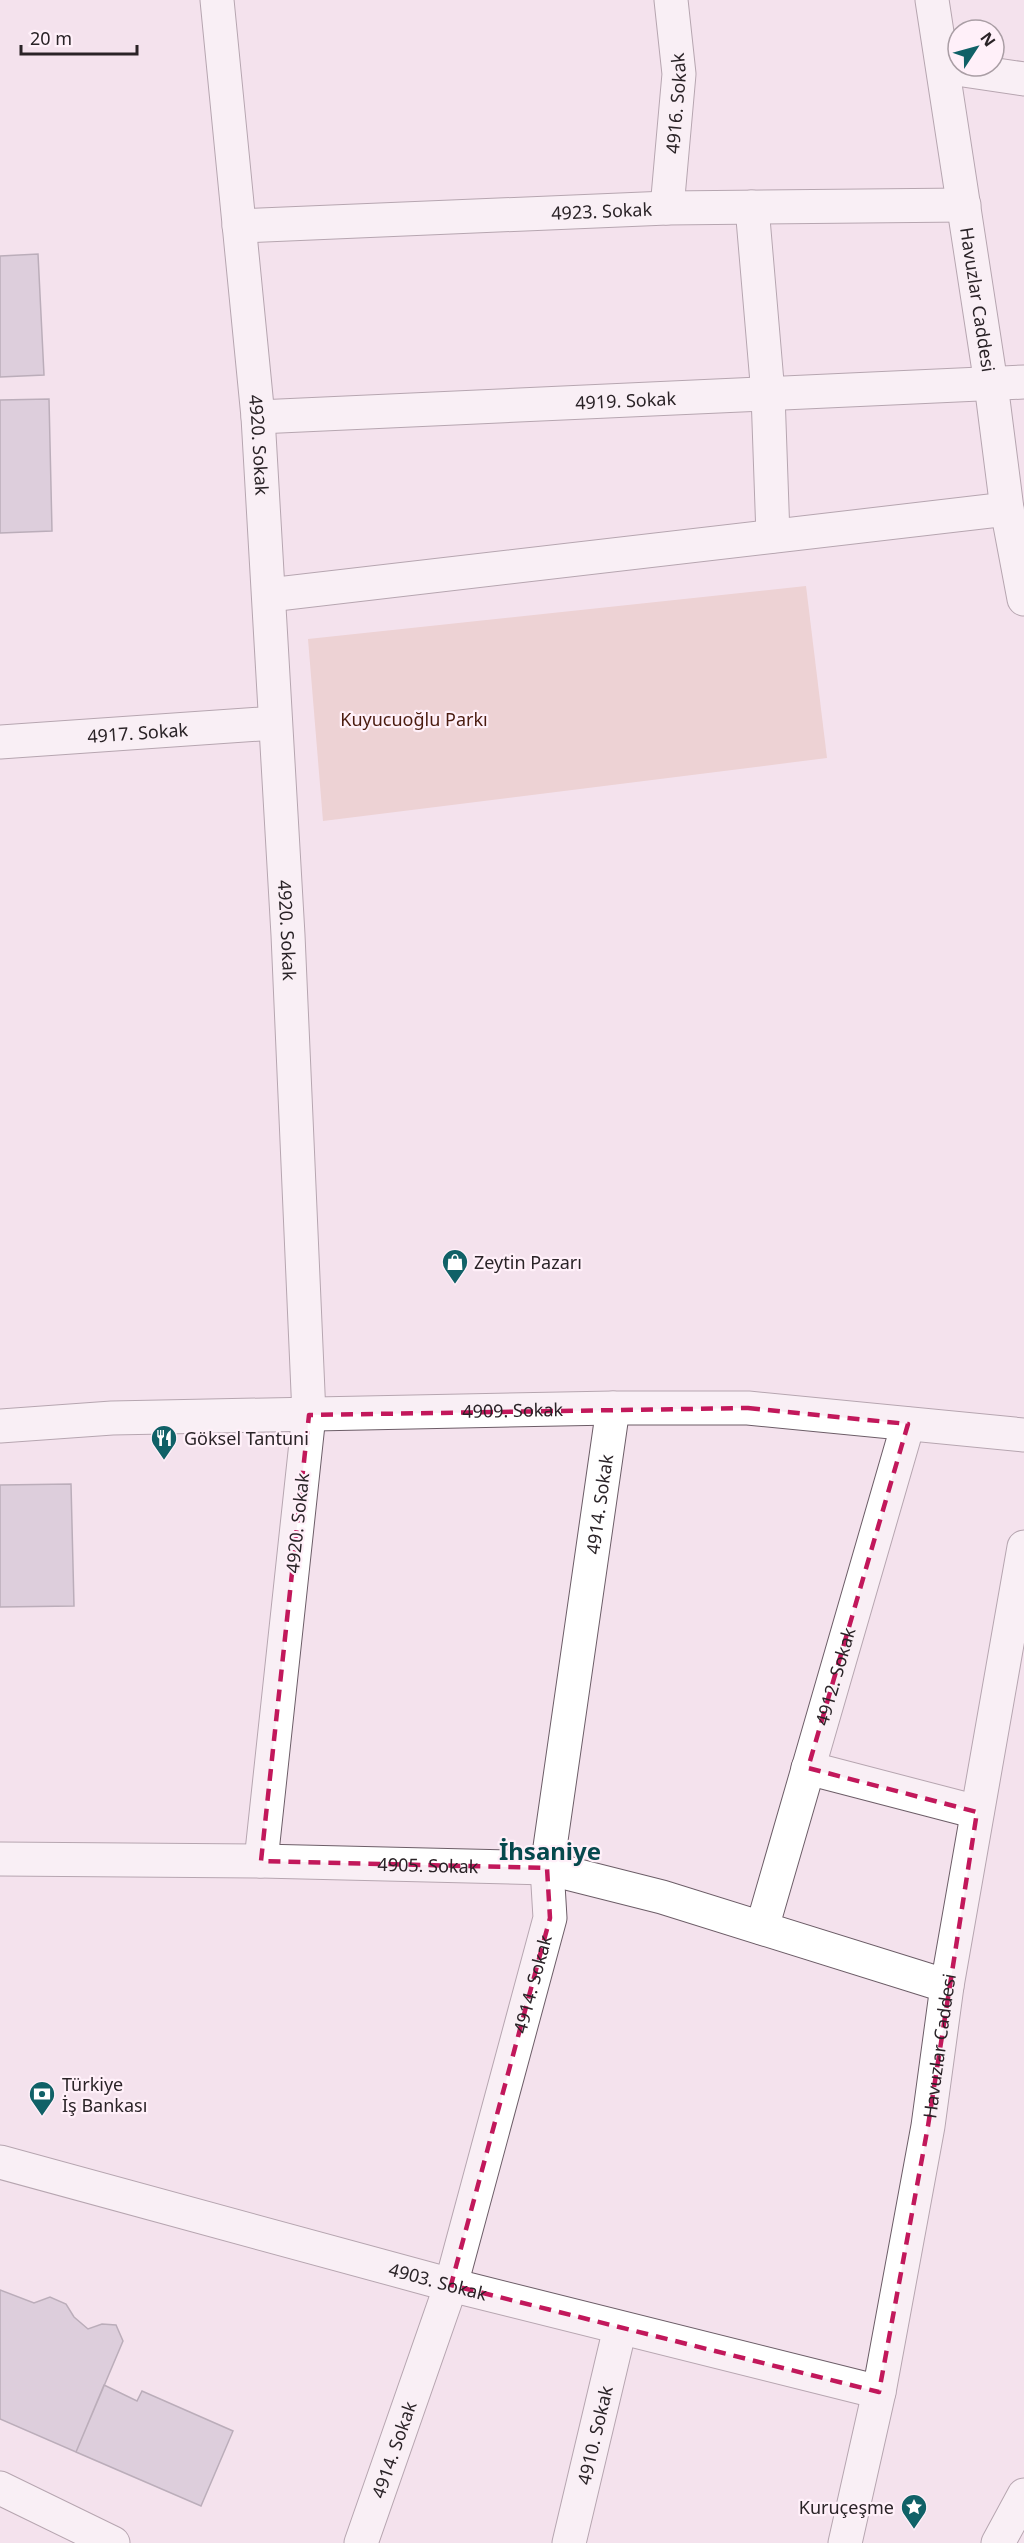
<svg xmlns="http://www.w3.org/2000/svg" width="1024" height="2543" viewBox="0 0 1024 2543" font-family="'Noto Sans',sans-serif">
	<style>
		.green { fill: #e4beb5 }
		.building { fill: #c1b7c7; stroke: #766e7c; stroke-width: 1.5 }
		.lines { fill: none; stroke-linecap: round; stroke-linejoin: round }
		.minor-casing { stroke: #6c5d67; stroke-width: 35 }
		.minor { stroke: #fff; stroke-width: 33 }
		.marked { fill: none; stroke: #c2185b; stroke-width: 4.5; stroke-dasharray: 12 8; stroke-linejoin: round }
		.labels { text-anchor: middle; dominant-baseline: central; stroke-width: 4.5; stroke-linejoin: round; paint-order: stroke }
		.street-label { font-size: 18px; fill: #2a2327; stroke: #fff0f9 }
		.park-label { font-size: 18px; fill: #4a1b0f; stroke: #fff0f9 }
		.poi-label { font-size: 18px; fill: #2a2327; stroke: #fff0f9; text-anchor: start }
		.district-label { font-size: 24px; font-weight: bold; fill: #06484d; stroke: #fff0f9 }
	</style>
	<rect width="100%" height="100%" fill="#f4e2ed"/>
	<!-- green -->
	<path class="green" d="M806,586l21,172 -504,63 -15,-182z"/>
	<!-- building -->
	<path class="building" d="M38,254l6,121 -44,2v-121z
		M49,399l3,132 -52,2v-133z
		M71,1484l3,122 -74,1v-122z
		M0,2290l34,13 16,-6 16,7 8,13 14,12 14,-5 14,1 7,16 -47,111 -76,-33z
		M104,2385l33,16 5,-10 91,40 -32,75 -125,-54z"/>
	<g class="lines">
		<!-- minor casing -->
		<g class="minor-casing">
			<g id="minor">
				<path id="s1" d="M217,0l41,417 30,518 21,480 -48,446"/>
				<path id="s2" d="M932,0l59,384 16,125 17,90"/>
				<path d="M943,67l81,12"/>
				<path d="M752,207l16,187 5,142"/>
				<path id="s3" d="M667,208l12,-134 -8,-74"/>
				<path id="s4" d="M239,226l428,-18 297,-3"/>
				<path id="s5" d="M258,417l766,-35"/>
				<path d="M269,595l738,-86"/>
				<path id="s6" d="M0,742l275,-19"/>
				<path id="s7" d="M0,1426l112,-8 501,-10h135l276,27"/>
				<path d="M808,1768l169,44"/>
				<path id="s8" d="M0,1859l261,2 286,7 115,29 285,89"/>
				<path id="s9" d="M762,1928l146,-504"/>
				<path id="s10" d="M0,2162l451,123 428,107"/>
				<path d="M0,2488l113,55"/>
				<path id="s11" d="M361,2543l90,-258 99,-367 -3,-50 66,-460"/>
				<path id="s12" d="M569,2543l51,-215"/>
				<path id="s13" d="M845,2543l34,-151 49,-266 19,-140 77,-439"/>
				<path d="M998,2543l26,-48"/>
			</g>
		</g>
		<!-- minor -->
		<use href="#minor" class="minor"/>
	</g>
	<!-- marked area -->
	<path d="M0 0H1024V2543H0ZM748,1408l160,16 -100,344 169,44 -49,314 -49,266 -428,-107 99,-367 -3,-50 -286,-7 48,-446z" fill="#f4e2ed" fill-opacity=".55" fill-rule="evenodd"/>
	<path class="marked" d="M748,1408l160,16 -100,344 169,44 -49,314 -49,266 -428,-107 99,-367 -3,-50 -286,-7 48,-446z"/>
	<!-- icons -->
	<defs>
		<g id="shop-pin" transform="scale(1.35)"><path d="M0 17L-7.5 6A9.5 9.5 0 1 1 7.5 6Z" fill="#106167" stroke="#fff0f9"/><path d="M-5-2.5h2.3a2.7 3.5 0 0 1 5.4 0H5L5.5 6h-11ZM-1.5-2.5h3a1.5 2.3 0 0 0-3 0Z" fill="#fff"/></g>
		<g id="restaurant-pin" transform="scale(1.35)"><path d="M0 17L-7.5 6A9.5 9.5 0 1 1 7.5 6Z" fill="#106167" stroke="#fff0f9"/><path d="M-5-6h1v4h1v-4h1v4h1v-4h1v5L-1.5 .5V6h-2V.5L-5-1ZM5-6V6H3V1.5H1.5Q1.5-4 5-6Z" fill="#fff"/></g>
		<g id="bank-pin" transform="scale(1.35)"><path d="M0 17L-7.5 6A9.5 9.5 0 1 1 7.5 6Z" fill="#106167" stroke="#fff0f9"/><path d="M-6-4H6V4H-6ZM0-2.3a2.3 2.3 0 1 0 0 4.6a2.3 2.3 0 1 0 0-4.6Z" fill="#fff"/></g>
		<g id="sight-pin" transform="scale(1.35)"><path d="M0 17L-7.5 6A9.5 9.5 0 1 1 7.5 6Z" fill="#106167" stroke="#fff0f9"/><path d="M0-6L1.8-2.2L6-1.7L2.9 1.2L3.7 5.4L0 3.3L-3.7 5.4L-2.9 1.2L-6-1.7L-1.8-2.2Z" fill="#fff"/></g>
	</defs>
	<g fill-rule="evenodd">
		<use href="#shop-pin" x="455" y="1262"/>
		<use href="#restaurant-pin" x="164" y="1438"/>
		<use href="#bank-pin" x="42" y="2094"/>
		<use href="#sight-pin" x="914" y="2507"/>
	</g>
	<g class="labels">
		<!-- street labels -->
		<g class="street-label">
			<text stroke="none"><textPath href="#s3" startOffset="105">4916. Sokak</textPath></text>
			<text stroke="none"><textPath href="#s4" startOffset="363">4923. Sokak</textPath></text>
			<text stroke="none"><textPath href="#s2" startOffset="303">Havuzlar Caddesi</textPath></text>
			<text stroke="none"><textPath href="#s5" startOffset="368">4919. Sokak</textPath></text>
			<text stroke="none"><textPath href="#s1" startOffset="447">4920. Sokak</textPath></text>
			<text stroke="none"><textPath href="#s6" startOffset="138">4917. Sokak</textPath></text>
			<text stroke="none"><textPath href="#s1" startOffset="933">4920. Sokak</textPath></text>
			<text stroke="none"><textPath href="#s7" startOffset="513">4909. Sokak</textPath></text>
			<text stroke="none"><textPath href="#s11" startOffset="1071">4914. Sokak</textPath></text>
			<text transform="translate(297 1523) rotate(-84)">4920. Sokak</text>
			<text stroke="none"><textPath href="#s9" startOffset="262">4912. Sokak</textPath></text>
			<text stroke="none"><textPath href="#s8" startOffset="428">4905. Sokak</textPath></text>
			<text stroke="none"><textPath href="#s11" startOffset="585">4914. Sokak</textPath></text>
			<text stroke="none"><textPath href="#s13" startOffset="506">Havuzlar Caddesi</textPath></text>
			<text stroke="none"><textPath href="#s10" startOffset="454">4903. Sokak</textPath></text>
			<text stroke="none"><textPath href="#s12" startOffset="111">4910. Sokak</textPath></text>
			<text stroke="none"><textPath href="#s11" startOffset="99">4914. Sokak</textPath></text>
		</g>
		<!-- park labels -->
		<g class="park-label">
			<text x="414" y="719">Kuyucuoğlu Parkı</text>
		</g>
		<!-- poi labels -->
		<g class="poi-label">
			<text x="474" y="1262">Zeytin Pazarı</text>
			<text x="184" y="1438">Göksel Tantuni</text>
			<text x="62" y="2084">Türkiye<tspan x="62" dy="21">İş Bankası</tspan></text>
			<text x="894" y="2507" text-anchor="end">Kuruçeşme</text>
		</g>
		<!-- district labels -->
		<g class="district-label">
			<text x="550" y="1850">İhsaniye</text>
		</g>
	</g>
	<!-- north arrow -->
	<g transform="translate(976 48) rotate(54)"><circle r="28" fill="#fff0f9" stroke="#aa9ea5" stroke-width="1.5"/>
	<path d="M0-4.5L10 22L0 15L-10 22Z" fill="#106167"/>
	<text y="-9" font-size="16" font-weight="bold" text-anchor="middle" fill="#2a2327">N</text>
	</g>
	<!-- scale -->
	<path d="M21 45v9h116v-9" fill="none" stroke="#2a2327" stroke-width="3"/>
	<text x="30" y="45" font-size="18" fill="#2a2327" stroke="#fff0f9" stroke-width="4.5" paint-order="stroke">20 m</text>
</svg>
